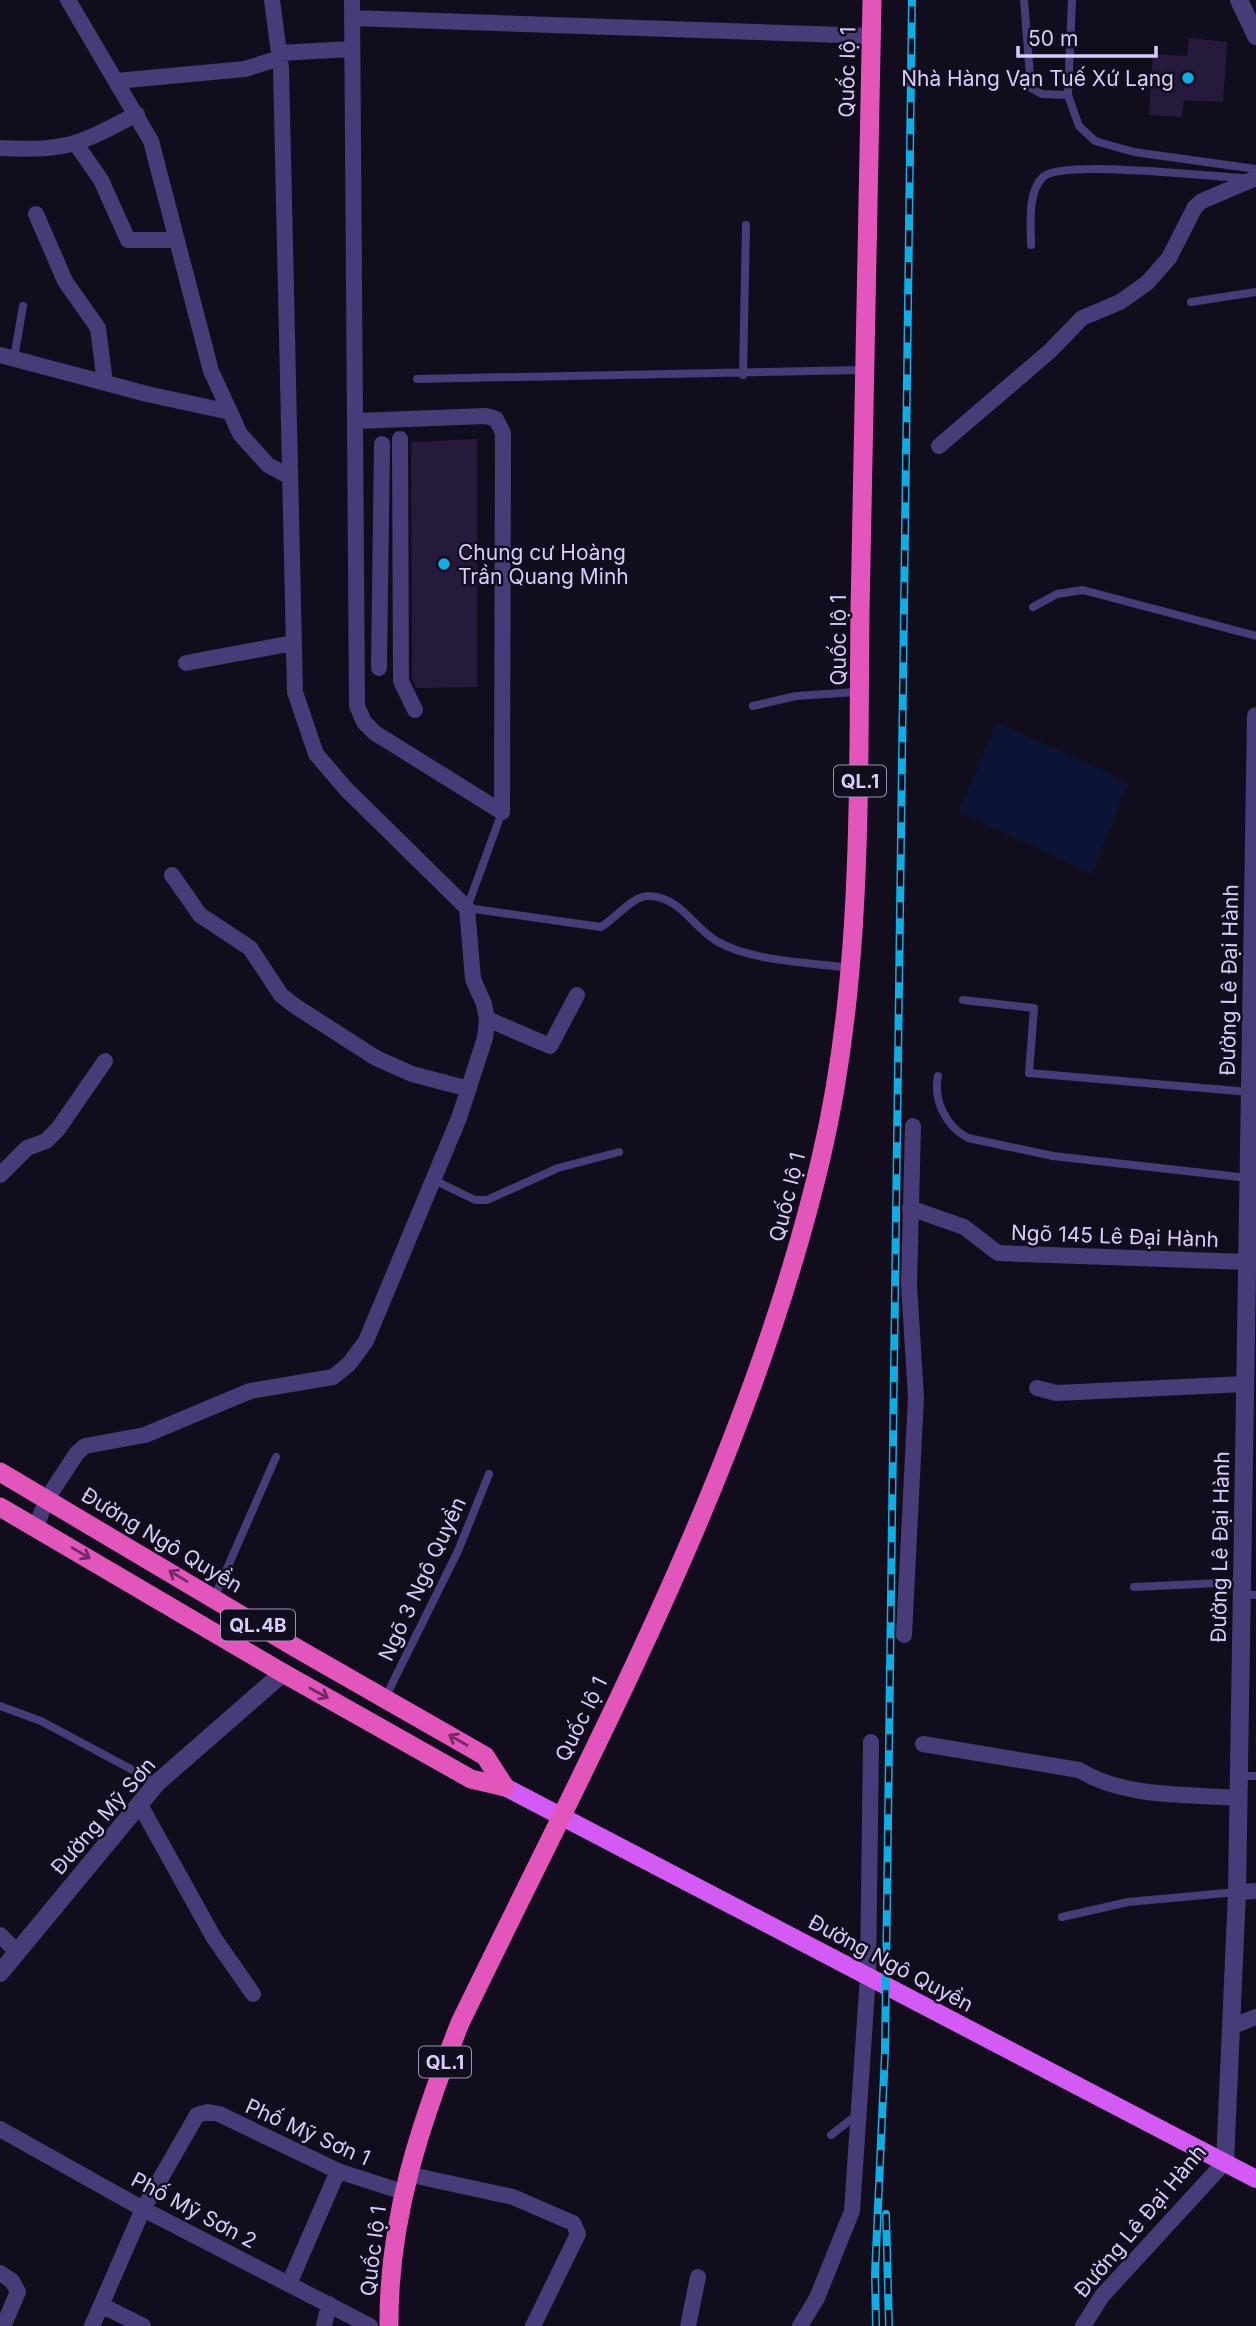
<svg xmlns="http://www.w3.org/2000/svg" width="1256" height="2326" viewBox="0 0 1256 2326" font-family="Inter,sans-serif">
	<style>
		.water { fill: #0c1436 }
		.building { fill: #261a3c }
		.lines { fill: none; stroke-linecap: round; stroke-linejoin: round }
		.service { stroke: #473b78; stroke-width: 8 }
		.minor { stroke: #473b78; stroke-width: 16 }
		.tertiary { stroke: #473b78; stroke-width: 18 }
		.primary { stroke: #d35bf3; stroke-width: 18 }
		.trunk { stroke: #e255bb; stroke-width: 19 }
		.rail-casing { stroke: #10ace2; stroke-width: 8 }
		.rail { stroke: #120d1c; stroke-width: 5; stroke-dasharray: 16; stroke-linecap: butt }
		.oneway { stroke: #702d64 }
		.poi-dot { fill: #10ace2; stroke: #120d1c; stroke-width: 2.5 }
		.labels { text-anchor: middle; dominant-baseline: central; stroke-width: 5; stroke-linejoin: round; paint-order: stroke }
		.shield { fill: #120d1c; stroke: #9d92b8; stroke-width: 2 }
		.shield-label { font-size: 19px; font-weight: bold; fill: #d9cbfb }
		.street-label { font-size: 21px; fill: #d9cbfb; stroke: #120d1c }
		.poi-label { font-size: 21px; fill: #d9cbfb; stroke: #120d1c; text-anchor: end }
	</style>
	<rect width="100%" height="100%" fill="#120d1c"/>
	<!-- water -->
	<path class="water" d="M997,722l121,55 9,8 -35,89 -133,-62z"/>
	<!-- building -->
	<path class="building" d="M1189,38l38,4 -4,60 -39,-2 -2,17 -33,-2 4,-61 34,2z
		M477,439v248l-61,1 -4,-8 -1,-238z"/>
	<g class="lines">
		<!-- service -->
		<path class="service" d="M1024,0l7,88 11,6 26,1
			M1072,0l-4,95 11,31 16,15 39,11 122,17
			M1031,245c0,-19 -4,-53 12,-68 19,-18 168,0 202,1
			M1191,302l65,-10
			M14,358l9,-52
			M743,375l3,-150
			M417,379l445,-9
			M1033,607l24,-13 26,-4 173,46
			M753,706l43,-10 61,-4
			M502,812l-35,96 134,19c14,-8 32,-32 48,-31 32,1 44,32 69,46 37,20 90,20 131,26
			M963,1000l71,8 -5,65 220,19
			M938,1076c-5,24 8,51 30,62l85,18 195,22
			M434,1180l41,20h12l71,-32 61,-16
			M1134,1587l108,-5
			M1242,1594l14,1
			M214,1598l62,-141
			M385,1698l73,-147 31,-77
			M0,1706l41,15 116,62
			M1239,1776h17
			M1062,1917l66,-15 109,-10
			M831,2135l27,-21"/>
		<!-- minor -->
		<path class="minor" d="M68,0l83,141 60,230 19,41 10,22 28,31 22,12
			M352,0l5,706 7,16 11,11 127,79
			M352,18l519,18
			M279,53l73,-4
			M116,81l129,-12 35,-11
			M76,144l25,36 27,60h47
			M0,148c67,4 79,-4 137,-34
			M36,214l29,67 33,47 7,55
			M0,355l147,39 83,18
			M356,421l130,-5 10,3 7,14 -1,379
			M400,439l1,242 14,29
			M939,446l111,-95 32,-33 38,-16 27,-19 22,-25 26,-51 7,-6 54,-23
			M186,663l107,-20
			M379,668l3,-224
			M172,875l28,40 50,33 31,47 14,11 81,52 36,16 57,15
			M487,1019l63,27 27,-51
			M0,1175l27,-27 19,-7 12,-12 47,-68
			M910,1208l54,19 34,26 249,9
			M1037,1388l19,5 189,-9
			M36,1526l12,-29 29,-44 8,-7 60,-11 105,-44 83,-14 16,-13 17,-23 93,-223 26,-80 2,-19 -3,-15 -11,-25 -6,-71 -121,-119 -30,-35 -21,-62 -14,-624 -9,-68
			M904,1635l12,-238 -7,-112 4,-159
			M923,1744l156,26c46,28 107,24 160,28
			M140,1805l74,133 39,56
			M1237,1892l19,-1
			M0,1935l17,17
			M1231,2027l25,-10
			M0,2129l143,80 227,117
			M407,2174l106,23 60,26 5,11 -45,92
			M0,2273l12,8 6,11 -14,32
			M289,2284l49,-113
			M101,2305l42,21
			M92,2326l51,-117 54,-94 11,-3 11,2 119,57 65,21
			M324,2326l5,-22
			M688,2326l10,-49
			M800,2326l17,-28 35,-87 16,-235 3,-234
			M1083,2326l19,-30 123,-134"/>
		<!-- tertiary -->
		<path class="tertiary" d="M1239,0l17,36
			M0,1973l157,-190 126,-110
			M1225,2162l12,-270 19,-1176"/>
		<!-- primary -->
		<path class="primary" d="M505,1787l751,392"/>
		<!-- trunk -->
		<path class="trunk" d="M0,1472l298,177 187,107 20,31
			M0,1507l283,166 188,106 34,8
			M389,2326c-1,-108 32,-204 71,-303 135,-279 290,-562 361,-865 42,-178 37,-364 39,-546 3,-204 7,-408 12,-612"/>
		<!-- rail casing -->
		<g class="rail-casing">
			<path id="rail" d="M886,2214l3,112
				M876,2326l-1,-52 10,-222 27,-2052"/>
		</g>
		<!-- rail -->
		<use href="#rail" class="rail"/>
	</g>
	<!-- one-way arrows -->
	<defs><path id="oneway-shaft" d="M-6 0H5M1.5-3L5.5 0L1.5 3" fill="none" stroke-width="1.6" stroke-linecap="round" stroke-linejoin="round" transform="scale(1.75)"/></defs>
	<g class="oneway">
		<use href="#oneway-shaft" transform="translate(81 1553) rotate(31)"/>
		<use href="#oneway-shaft" transform="translate(178 1576) rotate(-149)"/>
		<use href="#oneway-shaft" transform="translate(319 1693) rotate(29)"/>
		<use href="#oneway-shaft" transform="translate(458 1740) rotate(-150)"/>
	</g>
	<!-- markers -->
	<g class="poi-dot">
		<circle cx="1188" cy="78" r="7"/>
		<circle cx="444" cy="564" r="7"/>
	</g>
	<g class="labels">
		<!-- shield labels -->
		<g class="shield">
			<rect x="834" y="765.5" width="52" height="31" rx="5"/>
			<rect x="221" y="1609.5" width="74" height="31" rx="5"/>
			<rect x="419" y="2046.5" width="52" height="31" rx="5"/>
		</g>
		<g class="shield-label">
			<text x="860" y="781">QL.1</text>
			<text x="258" y="1625">QL.4B</text>
			<text x="445" y="2062">QL.1</text>
		</g>
		<!-- street labels -->
		<g class="street-label">
			<text transform="translate(847 72) rotate(-89)">Quốc lộ 1</text>
			<text transform="translate(838 640) rotate(-90)">Quốc lộ 1</text>
			<text transform="translate(1229 980) rotate(-89)">Đường Lê Đại Hành</text>
			<text transform="translate(787 1197) rotate(-76)">Quốc lộ 1</text>
			<text transform="translate(1115 1236) rotate(2)">Ngõ 145 Lê Đại Hành</text>
			<text transform="translate(162 1540) rotate(31)">Đường Ngô Quyền</text>
			<text transform="translate(1220 1547) rotate(-89)">Đường Lê Đại Hành</text>
			<text transform="translate(422 1579) rotate(-65)">Ngõ 3 Ngô Quyền</text>
			<text transform="translate(581 1719) rotate(-64)">Quốc lộ 1</text>
			<text transform="translate(103 1816) rotate(-49)">Đường Mỹ Sơn</text>
			<text transform="translate(891 1963) rotate(28)">Đường Ngô Quyền</text>
			<text transform="translate(308 2132) rotate(24)">Phố Mỹ Sơn 1</text>
			<text transform="translate(194 2210) rotate(28)">Phố Mỹ Sơn 2</text>
			<text transform="translate(1140 2221) rotate(-50)">Đường Lê Đại Hành</text>
			<text transform="translate(373 2251) rotate(-83)">Quốc lộ 1</text>
		</g>
		<!-- poi labels -->
		<g class="poi-label">
			<text x="1174" y="78">Nhà Hàng Vạn Tuế Xứ Lạng</text>
			<text x="458" y="552" text-anchor="start">Chung cư Hoàng<tspan x="458" dy="24">Trần Quang Minh</tspan></text>
		</g>
	</g>
	<!-- scale -->
	<path d="M1018 46v10h138v-10" fill="none" stroke="#d9cbfb" stroke-width="3.5"/>
	<text x="1028" y="46" font-size="21" fill="#d9cbfb" stroke="#120d1c" stroke-width="5" paint-order="stroke">50 m</text>
</svg>
